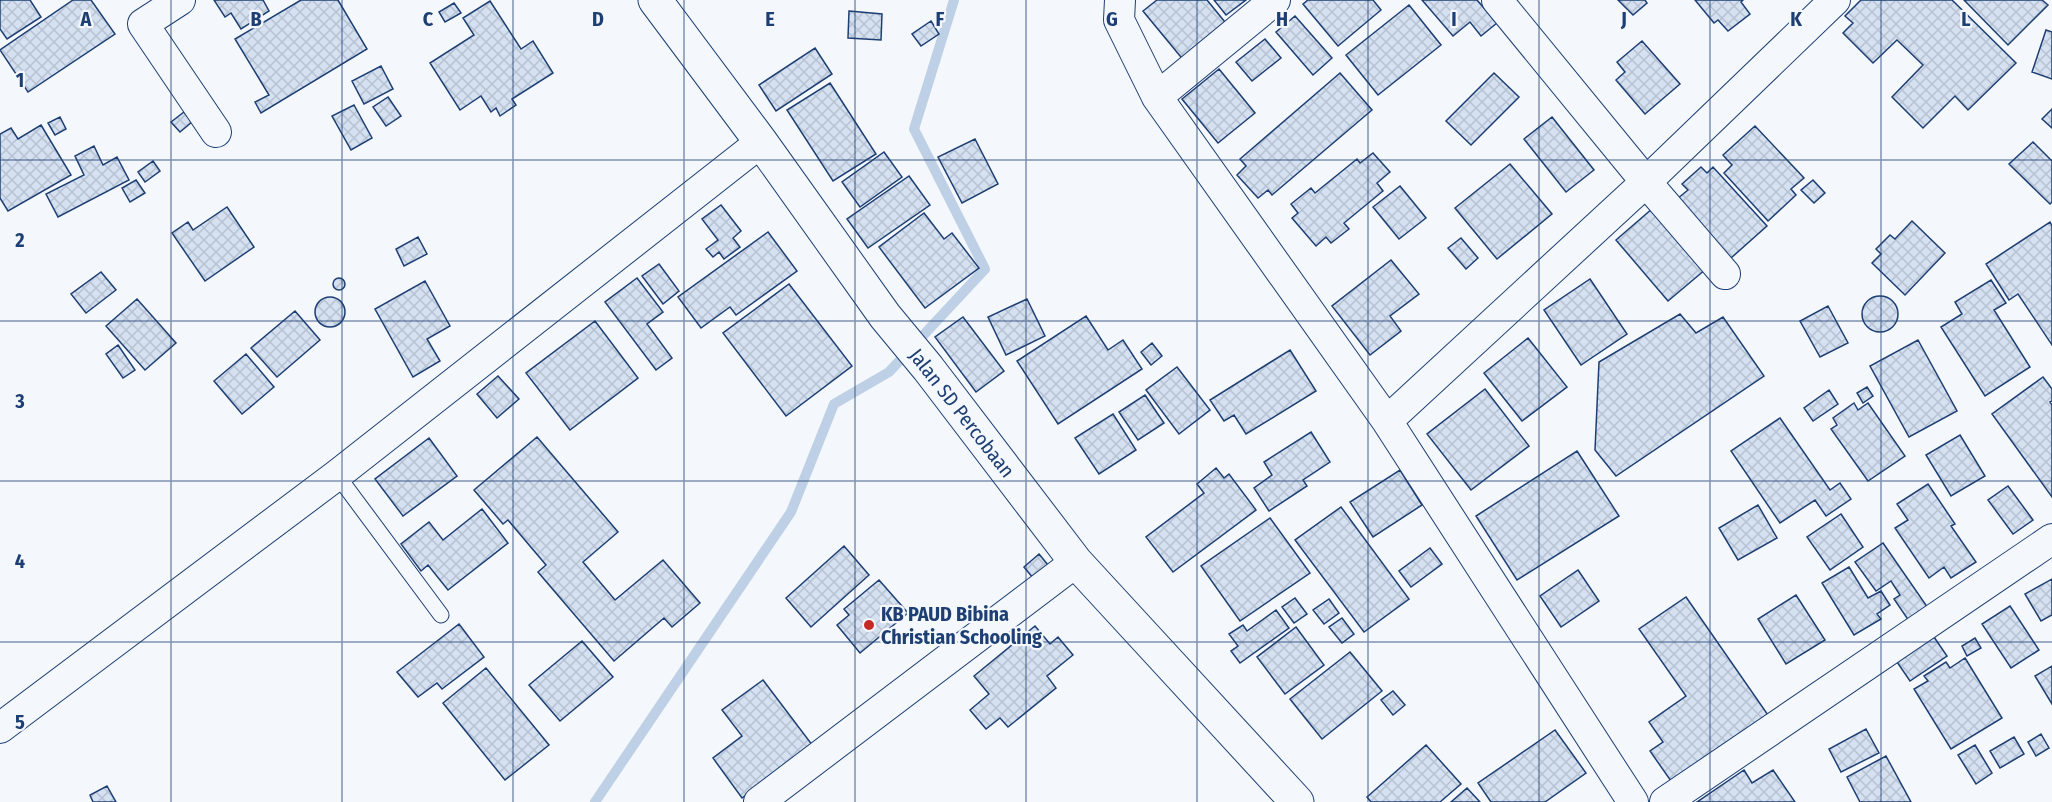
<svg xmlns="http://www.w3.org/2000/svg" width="2052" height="802" viewBox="0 0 2052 802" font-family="'Fira Sans Condensed',sans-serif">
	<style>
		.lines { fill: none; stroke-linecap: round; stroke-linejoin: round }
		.stream { stroke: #bed0e5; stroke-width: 10 }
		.building { fill: url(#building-cross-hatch); stroke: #1d3f73; stroke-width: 1.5 }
		.lane-casing { stroke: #1d3f73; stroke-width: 17 }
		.street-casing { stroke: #1d3f73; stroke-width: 32 }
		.secondary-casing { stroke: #1d3f73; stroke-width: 35 }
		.lane { stroke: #f4f7fb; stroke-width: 15 }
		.street { stroke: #f4f7fb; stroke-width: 30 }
		.secondary { stroke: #f4f7fb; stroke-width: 33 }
		.grid { fill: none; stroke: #1d3f73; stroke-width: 1.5; stroke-opacity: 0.55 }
		.poi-dot { fill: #c62828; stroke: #f4f7fb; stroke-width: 2 }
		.labels { text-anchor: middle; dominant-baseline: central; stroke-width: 4.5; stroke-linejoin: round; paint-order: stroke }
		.street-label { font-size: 20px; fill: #1d3f73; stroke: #f4f7fb }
		.poi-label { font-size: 20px; font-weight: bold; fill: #1d3f73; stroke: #f4f7fb; text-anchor: start }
		.grid-label { font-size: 20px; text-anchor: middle; font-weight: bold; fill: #1d3f73; stroke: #f4f7fb; stroke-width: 4.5; stroke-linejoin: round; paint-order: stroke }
	</style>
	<defs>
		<pattern id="building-cross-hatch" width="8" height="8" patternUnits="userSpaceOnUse" patternTransform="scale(1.5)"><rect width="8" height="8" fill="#d5e0f0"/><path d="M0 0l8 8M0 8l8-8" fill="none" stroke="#b6c1d1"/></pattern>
	</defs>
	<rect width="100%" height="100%" fill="#f4f7fb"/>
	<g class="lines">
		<!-- stream -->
		<path class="stream" d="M595,802l196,-290 43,-108 55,-32 96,-103 -71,-140 40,-129"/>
	</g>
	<!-- building -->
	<path class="building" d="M0,0h30l11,17 -34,22 -7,-10z
		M73,0h18l24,34 -87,58 -28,-42z
		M214,0h49l6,11 -28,18 -10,-16 -6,4z
		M301,0h37l29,49 -106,64 -6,-11 14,-7 -34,-56z
		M1157,0h50l22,27 -44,35 -42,-51z
		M1214,0h32l-20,15z
		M1308,0h65l8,10 -43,36 -35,-42z
		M1422,0h55l20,23 -16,13 -11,-14 -17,14z
		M1618,0h27l2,3 -14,12z
		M1695,0h48l-2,2 9,12 -22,17 -10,-11 -4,3z
		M1861,0h91l64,63 -48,47 -13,-14 -32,32 -31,-31 31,-32 -26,-25 -24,23 -30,-30 10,-10 -8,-7z
		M1964,0h78l6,5 -40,40z
		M490,1l31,48 12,-8 20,32 -41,26 4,6 -16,11 -4,-8 -5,4 -10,-16 -21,14 -30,-47 44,-28 -11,-17z
		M454,3l7,10 -16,9 -6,-10z
		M1409,5l32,40 -63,50 -32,-40z
		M849,11l33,3 -1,26 -33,-2z
		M1295,16l37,42 -19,17 -37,-43z
		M931,21l8,13 -18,12 -9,-12z
		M2046,30l6,2v47l-20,-7z
		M1265,39l16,19 -29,23 -16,-19z
		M1642,41l38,43 -35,30 -29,-34 9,-8 -8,-10z
		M815,48l17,26 -56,37 -17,-26z
		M381,66l12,23 -29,15 -12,-23z
		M1219,69l36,44 -37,30 -36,-44z
		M1340,73l32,37 -100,85 -4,-5 -10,8 -21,-23 9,-9 -6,-7z
		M1494,73l25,24 -48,48 -25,-24z
		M830,83l46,71 -43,27 -46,-71z
		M388,97l13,19 -15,10 -13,-19z
		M354,105l18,33 -21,12 -19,-34z
		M2052,109v19l-10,-9z
		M184,112l8,10 -12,10 -9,-10z
		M60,117l6,12 -11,6 -7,-12z
		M1552,117l42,53 -28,22 -42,-53z
		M41,125l30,50 -63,36 -8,-13v-64l11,-6 7,11z
		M1755,126l49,52 -13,11 5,6 -28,26 -44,-48 8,-8 -9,-10z
		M975,139l23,45 -36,19 -24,-46z
		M2033,142l19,19v41l-2,2 -41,-40z
		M94,146l9,19 14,-8 12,23 -71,37 -12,-23 38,-19 -9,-19z
		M884,152l18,25 -42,30 -18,-25z
		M1373,153l17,19 -13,11 6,8 -39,32 5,6 -18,14 -5,-6 -10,9 -24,-28 6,-5 -7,-9 20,-16 4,5 42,-34 3,4z
		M153,161l7,10 -15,11 -7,-10z
		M1510,164l42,50 -55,45 -42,-51z
		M1701,167l6,6 6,-6 54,59 -36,32 -54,-59 11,-9 -6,-6z
		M909,176l21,29 -62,43 -21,-29z
		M136,180l9,13 -15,9 -8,-14z
		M1813,180l12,13 -11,10 -13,-13z
		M1400,186l26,32 -27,21 -26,-32z
		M721,205l20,26 -8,7 7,9 -16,12 -5,-7 -6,5 -7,-8 12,-9 -16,-21z
		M227,207l27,40 -49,34 -33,-48 16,-11 5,8z
		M1653,208l53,61 -38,32 -52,-61z
		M924,213l20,26 8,-6 27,35 -54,40 -46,-61z
		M1912,221l33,32 -40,42 -33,-32 9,-9 -5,-5 14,-14 5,4z
		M2050,222l2,4v119l-34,-51 -9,6 -23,-36z
		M768,232l29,39 -61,44 -6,-8 -29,21 -23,-31z
		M418,237l9,17 -23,12 -8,-17z
		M1461,238l17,20 -12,11 -18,-21z
		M1391,260l28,34 -29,22 11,15 -31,24 -38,-49z
		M659,264l20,27 -16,13 -21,-28z
		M101,272l15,18 -30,23 -15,-19z
		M333 284a6 6 0 1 1 12 0a6 6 0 1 1-12 0Z
		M637,278l26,34 -16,12 25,34 -16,12 -51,-68z
		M1590,279l37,55 -46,31 -37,-55z
		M1991,280l15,23 -12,7 36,57 -45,29 -44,-69 21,-13 -7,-12z
		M425,281l25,45 -23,13 13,22 -27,16 -38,-68z
		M789,284l63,82 -66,50 -63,-83z
		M1862 314a18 18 0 1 1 36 0a18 18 0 1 1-36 0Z
		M315 312a15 15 0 1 1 30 0a15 15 0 1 1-30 0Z
		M137,299l39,44 -31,27 -39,-44z
		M1027,299l18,37 -39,19 -18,-38z
		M1828,306l20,37 -28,14 -20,-36z
		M295,311l25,29 -43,37 -26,-29z
		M1680,314l16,19 27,-16 41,59 -148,100 -21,-26 4,-88z
		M1086,316l22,34 15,-10 19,29 -84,55 -41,-63z
		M963,317l41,54 -28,21 -41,-55z
		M595,321l43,57 -68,52 -44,-57z
		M1528,338l39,49 -45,34 -38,-48z
		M1918,340l39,71 -48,26 -39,-71z
		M1152,343l10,13 -11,9 -10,-13z
		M118,345l17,25 -12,8 -17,-24z
		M1290,350l26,41 -70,43 -12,-19 -10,6 -14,-21z
		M246,354l28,33 -32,27 -28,-33z
		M1177,367l33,43 -31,24 -33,-44z
		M498,376l21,23 -22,19 -20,-24z
		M2043,377l9,12v12l-2,1 2,3v92l-60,-83z
		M1867,387l6,9 -10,7 -6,-10z
		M1485,389l44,57 -58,44 -44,-56z
		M1829,390l9,14 -25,17 -9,-13z
		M1145,395l19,28 -26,17 -19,-28z
		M1854,403l4,7 10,-7 37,53 -37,25 -37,-52 6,-4 -4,-7z
		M1113,414l23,36 -37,24 -24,-36z
		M1780,418l50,72 10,-7 11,16 -25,17 -11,-16 -35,23 -49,-72z
		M1311,432l19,30 -27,18 4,6 -38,25 -15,-23 18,-13 -8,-13z
		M1960,435l25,41 -34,20 -25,-41z
		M537,437l81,95 -35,30 32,38 48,-40 37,43 -28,24 -8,-9 -50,43 -76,-89 8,-7 -38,-45 -5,4 -29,-34z
		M429,438l28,38 -54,40 -28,-37z
		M1577,451l42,65 -102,64 -41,-64z
		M1216,468l8,10 5,-4 27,36 -83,62 -27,-35 58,-44 -7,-9z
		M1400,470l22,35 -49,32 -23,-35z
		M1928,484l27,40 -4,2 25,36 -25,16 -7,-11 -15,11 -34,-50 13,-8 -11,-16z
		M2008,486l25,34 -20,14 -25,-34z
		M1758,505l19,33 -39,22 -19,-32z
		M1341,507l68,92 -45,33 -69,-92z
		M482,509l26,34 -60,47 -20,-25 -7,6 -20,-27 28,-22 14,18z
		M1841,514l22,33 -33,23 -23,-33z
		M1270,518l40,55 -70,48 -39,-55z
		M1883,543l45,65 -19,13 -15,-22 6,-4 -9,-14 -15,10 -21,-29z
		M844,546l25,29 -58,52 -25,-29z
		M1430,548l12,16 -31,23 -12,-16z
		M1039,554l9,11 -15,13 -9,-11z
		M1849,567l19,31 13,-7 9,14 -13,9 4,5 -27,16 -32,-52z
		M1578,570l21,31 -38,26 -21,-31z
		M2052,579v36l-11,6 -16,-27z
		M879,580l29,33 -48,40 -23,-28 12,-10 -5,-6z
		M1796,595l29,45 -39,24 -28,-45z
		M1686,597l82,118 -97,66 -21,-30 13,-9 -14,-20 37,-26 -47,-67z
		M1295,598l12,16 -13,9 -12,-16z
		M1329,599l10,14 -15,11 -11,-14z
		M2010,606l29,44 -28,18 -29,-44z
		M1276,610l13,18 -49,35 -9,-12 7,-5 -9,-12 14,-9 4,6z
		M1342,618l12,16 -12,9 -13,-16z
		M459,624l25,33 -42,32 -5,-6 -19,14 -21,-25z
		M1035,626l15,18 8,-7 15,18 -26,21 9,12 -48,39 -8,-9 -14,11 -16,-19 19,-16 -15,-18z
		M1296,627l28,38 -39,29 -28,-37z
		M1934,637l13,19 -37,25 -13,-19z
		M1975,638l6,10 -14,8 -5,-10z
		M582,641l31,36 -53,44 -31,-36z
		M1350,652l32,39 -60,48 -32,-40z
		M1965,658l37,60 -51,31 -37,-60 14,-8 -4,-5 22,-14 4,6z
		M2052,666v38l-17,-28z
		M486,668l63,77 -44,35 -62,-77z
		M763,680l50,66 -71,52 -29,-40 29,-22 -20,-26z
		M1393,691l12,14 -12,10 -12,-15z
		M1866,729l13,24 -38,19 -12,-23z
		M1555,730l31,43 -41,29h-54l-13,-19z
		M2041,734l8,14 -13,8 -8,-14z
		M2014,737l10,17 -24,14 -10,-17z
		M1426,745l35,39 -21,18h-69l-4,-5z
		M1975,745l17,28 -16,11 -18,-29z
		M1886,756l25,46h-51l-13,-25z
		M1744,770l8,13 21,-13 22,32h-98z
		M107,786l9,16h-23l-3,-7z
		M1467,788l13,14h-29z"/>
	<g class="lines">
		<!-- lane casing -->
		<g class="lane-casing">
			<path id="lane" d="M337,475l104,140"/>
		</g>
		<!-- street casing -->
		<g class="street-casing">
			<path id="street" d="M180,0l-37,24 73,108
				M1120,0l-1,20 38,77 230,324 246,381
				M1497,0l149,182 79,92
				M1157,97l118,-97
				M1387,421l259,-239 189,-182
				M0,728l337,-253 424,-333
				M759,802l317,-240
				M1665,802l387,-263"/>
		</g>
		<!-- secondary casing -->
		<g class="secondary-casing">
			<path id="secondary" d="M655,0l106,142 124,174 43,52 148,194 221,240"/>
		</g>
		<!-- lane -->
		<use href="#lane" class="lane"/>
		<!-- street -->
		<use href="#street" class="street"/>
		<!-- secondary -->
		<use href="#secondary" class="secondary"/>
	</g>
	<!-- grid -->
	<path class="grid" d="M171,0v802M342,0v802M513,0v802M684,0v802M855,0v802M1026,0v802M1197,0v802M1368,0v802M1539,0v802M1710,0v802M1881,0v802M0,160h2052M0,321h2052M0,481h2052M0,642h2052"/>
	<!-- markers -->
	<circle class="poi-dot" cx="869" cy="625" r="6"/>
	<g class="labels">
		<!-- street labels -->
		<g class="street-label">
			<text transform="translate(962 413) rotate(52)">Jalan SD Percobaan</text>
		</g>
		<!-- poi labels -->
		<g class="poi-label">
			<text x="881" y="614">KB PAUD Bibina<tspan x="881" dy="23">Christian Schooling</tspan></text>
		</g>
	</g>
	<g class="grid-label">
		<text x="86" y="26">A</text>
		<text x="256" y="26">B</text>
		<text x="428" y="26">C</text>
		<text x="598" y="26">D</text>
		<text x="770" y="26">E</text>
		<text x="940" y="26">F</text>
		<text x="1112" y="26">G</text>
		<text x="1282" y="26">H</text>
		<text x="1454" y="26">I</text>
		<text x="1624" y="26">J</text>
		<text x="1796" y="26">K</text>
		<text x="1966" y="26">L</text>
		<text x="20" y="87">1</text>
		<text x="20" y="247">2</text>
		<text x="20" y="408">3</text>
		<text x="20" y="568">4</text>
		<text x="20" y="729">5</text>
	</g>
</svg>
